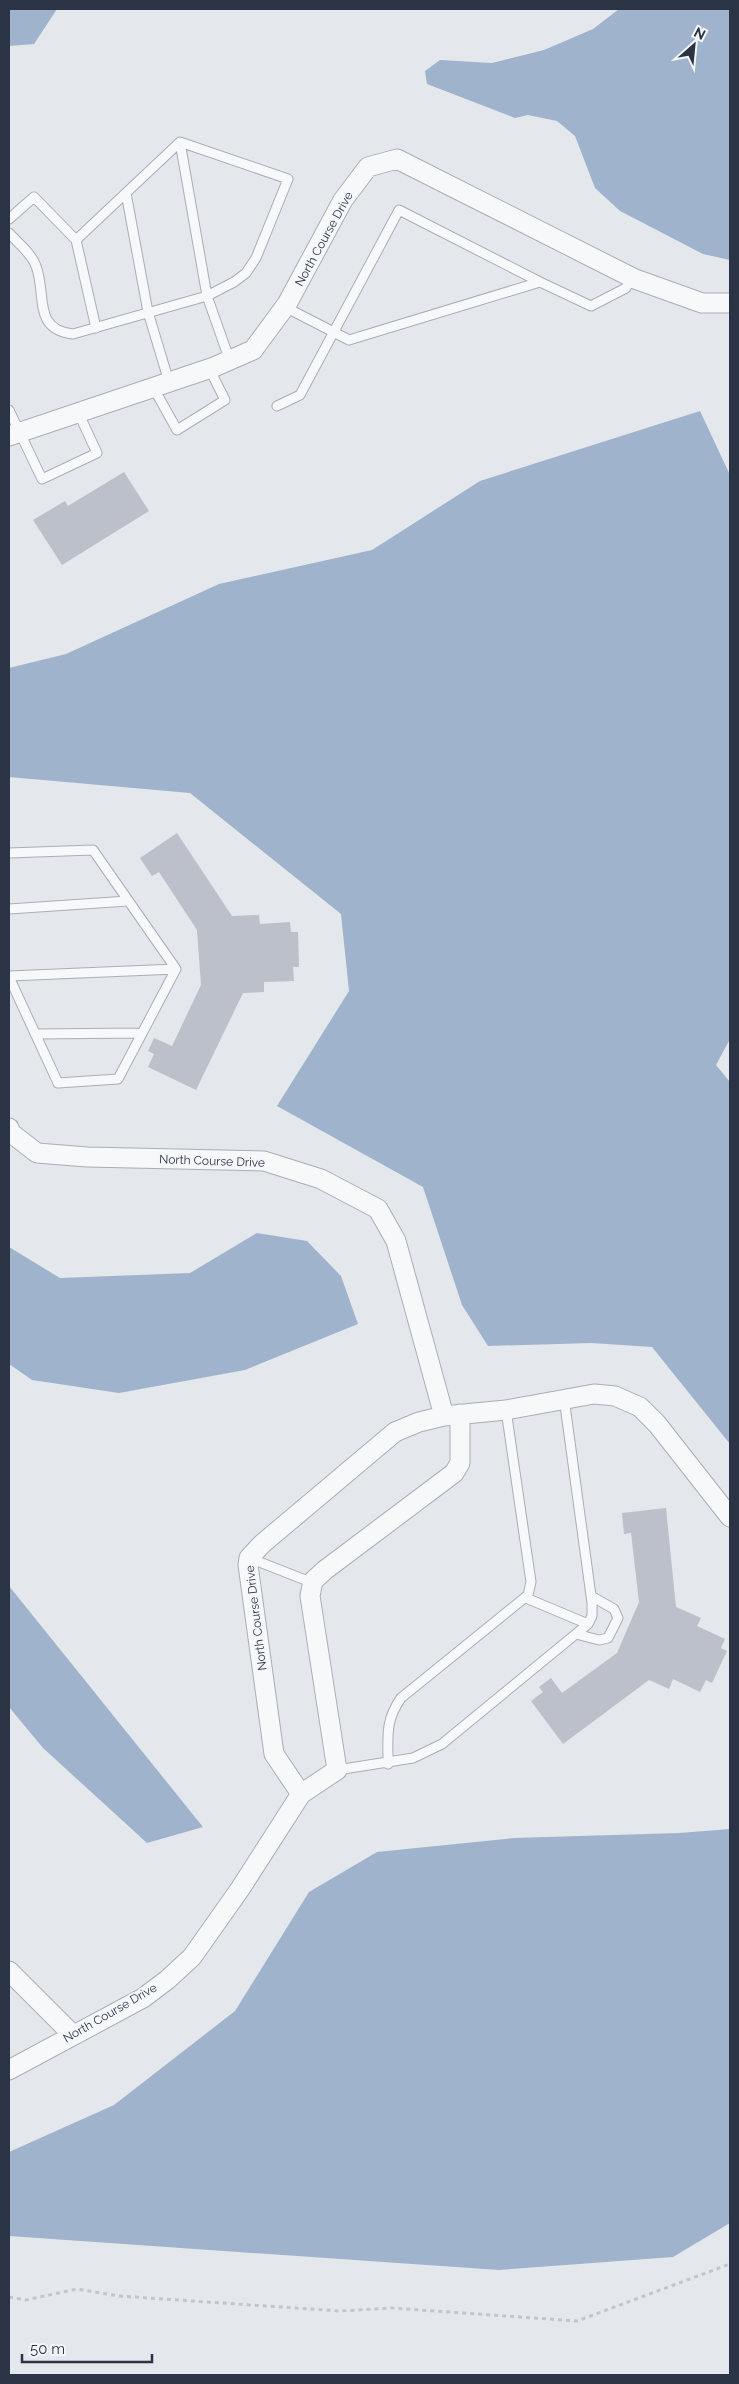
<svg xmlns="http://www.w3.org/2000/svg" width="739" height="2384" viewBox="0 0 739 2384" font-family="Raleway,sans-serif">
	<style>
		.water { fill: #9fb4cc }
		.building { fill: #bbc0ca }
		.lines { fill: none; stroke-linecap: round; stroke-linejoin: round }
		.lane-casing { stroke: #a9aeb7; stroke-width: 11 }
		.street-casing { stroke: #a9aeb7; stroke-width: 21 }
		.path { stroke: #c2c5cb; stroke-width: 3; stroke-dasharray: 4 4; stroke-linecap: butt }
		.lane { stroke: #f7f8fa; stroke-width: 9 }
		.street { stroke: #f7f8fa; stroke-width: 19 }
		.labels { text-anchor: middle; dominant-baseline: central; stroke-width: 4; stroke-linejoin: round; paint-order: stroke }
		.street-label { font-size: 12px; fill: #2b3445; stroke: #f4f6f9 }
	</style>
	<rect width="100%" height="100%" fill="#e4e7ec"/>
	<!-- water -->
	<path class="water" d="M9,9h48l-23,35 -25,2z
		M619,9h111v251l-27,-6 -83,-43 -25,-23 -20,-52 -18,-15 -29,-6 -13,3 -88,-34 -2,-13 15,-11 52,3 52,-13 49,-21z
		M700,411l30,64v564l-14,26 14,17v362l-78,-97 -61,-4 -103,3 -26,-41 -39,-118 -146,-81 72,-115 -8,-77 -151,-121 -181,-16v-109l57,-14 153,-70 153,-34 108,-69z
		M257,1233l50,8 34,35 17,48 -113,46 -126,23 -87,-13 -23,-16v-117l51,31 130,-5z
		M9,1586l194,241 -56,16 -104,-95 -34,-41z
		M730,1829v394l-57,34 -174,13 -490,-34v-84l105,-47 121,-94 74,-119 68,-40 137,-14 165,-5z"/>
	<!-- building -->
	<path class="building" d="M124,472l25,39 -87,54 -29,-45 32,-19 3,5z
		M177,833l55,83 27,-1 1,9 30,-2 1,10h7l1,35h-6l1,14 -30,1v10l-21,1 -47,97 -48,-23 6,-13 -6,-3 6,-13 18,8 29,-61 -4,-55 -38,-58 -7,4 -12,-18z
		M666,1508l10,99 25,11 -4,8 28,13 -4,9 6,3 -15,32 -6,-3 -6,12 -27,-13 -4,10 -20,-9 -86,64 -32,-43 12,-9 -4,-5 12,-9 11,15 55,-40 22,-51 -8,-69 -7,1 -2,-21z"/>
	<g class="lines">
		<!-- lane casing -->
		<g class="lane-casing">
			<path id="lane" d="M180,142l27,154 23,65
				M126,193l22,119 21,70
				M9,219l25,-22 42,43 20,88
				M9,233c8,9 23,21 27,33 11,29 -4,63 37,68l134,-38 27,-14 12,-9 10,-15 32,-79 -108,-37
				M76,240l104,-98
				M285,307l64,33 191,-58 51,24 35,-18 5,-11
				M153,387l24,43 48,-30 -16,-32
				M277,406l23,-11 99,-185 141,72
				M9,410l33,69 55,-26 -19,-41
				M9,853l84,-3 83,119
				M9,909l119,-8
				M9,976l167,-7 -58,110 -60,4 -49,-106
				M35,1034l107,-1
				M249,1558l64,25
				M526,1598l62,26
				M576,1634l23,6 9,-2 10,-20 -4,-9 -23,-13
				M388,1764c0,-28 -3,-43 13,-66l127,-103 3,-13 -25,-172
				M337,1770l76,-12 29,-14 146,-120 4,-8v-13l-28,-205"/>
		</g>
		<!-- street casing -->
		<g class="street-casing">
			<path id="street" d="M9,436l205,-69 39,-17 34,-46 56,-104 25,-33 29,-8 238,120 67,24h28
				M9,1128l2,5 26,20 50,4 177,4 57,18 57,30 18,32 48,175
				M301,1794l-27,-40 -26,-189 1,-7 13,-14 133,-112 24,-10 25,-6 62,-6 88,-16 21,2 25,11 17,17 73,93
				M9,1971l64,64
				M9,2070l134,-72 24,-18 25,-23 48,-68 61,-95 36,-24 -27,-174 3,-15 12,-11 129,-97 6,-10v-49"/>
		</g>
		<!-- path -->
		<path class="path" d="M9,2297l17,3 51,-11 42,7 221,15 52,-3 185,13 153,-57"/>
		<!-- lane -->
		<use href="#lane" class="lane"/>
		<!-- street -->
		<use href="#street" class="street"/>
	</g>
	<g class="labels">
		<!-- street labels -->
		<g class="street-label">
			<text transform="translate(324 239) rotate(-61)">North Course Drive</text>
			<text transform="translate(212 1161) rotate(2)">North Course Drive</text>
			<text transform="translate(256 1618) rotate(-97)">North Course Drive</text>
			<text transform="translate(110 2013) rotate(-30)">North Course Drive</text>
		</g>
	</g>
	<!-- border -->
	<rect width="739" height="2384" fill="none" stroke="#2b3445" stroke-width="20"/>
	<!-- north arrow -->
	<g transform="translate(694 45) rotate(27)" stroke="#f4f6f9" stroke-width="4" paint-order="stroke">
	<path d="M0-4L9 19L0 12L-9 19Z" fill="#2b3445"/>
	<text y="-8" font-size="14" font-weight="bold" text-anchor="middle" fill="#2b3445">N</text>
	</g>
	<!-- scale -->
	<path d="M22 2354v8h130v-8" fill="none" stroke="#2b3445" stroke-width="2.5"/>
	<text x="30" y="2354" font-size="15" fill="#2b3445" stroke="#f4f6f9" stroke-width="4" paint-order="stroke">50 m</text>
</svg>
